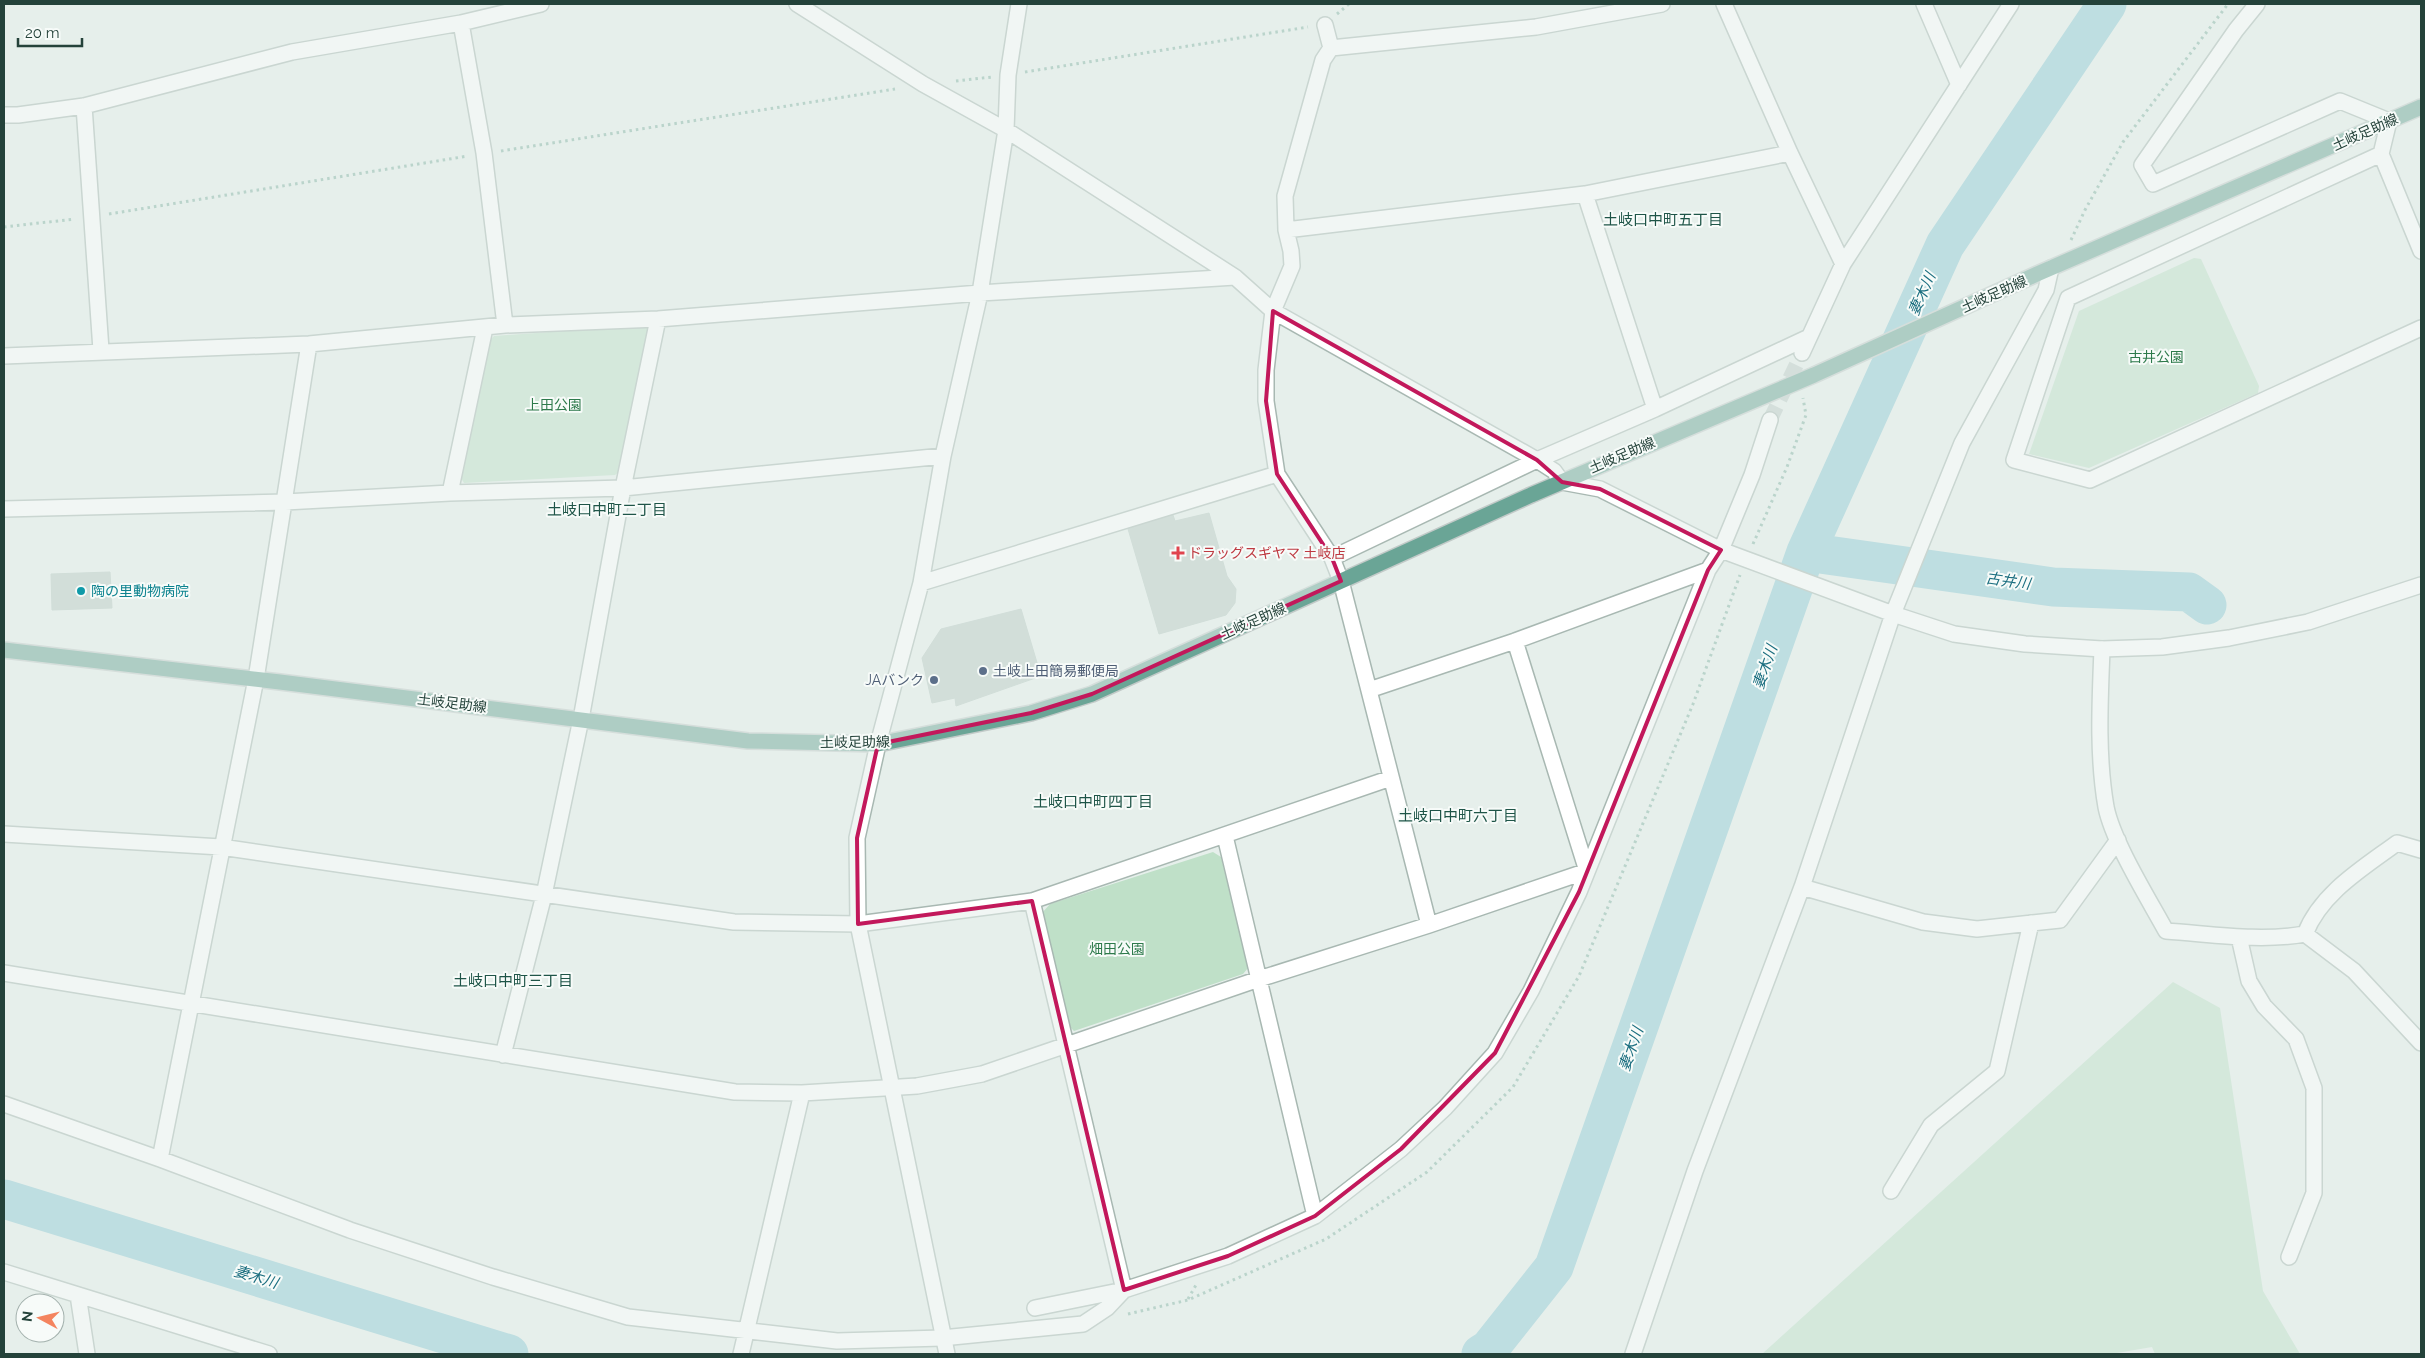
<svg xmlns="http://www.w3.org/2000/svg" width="2425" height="1358" viewBox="0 0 2425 1358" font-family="Raleway,'Noto Sans JP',sans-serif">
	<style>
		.green { fill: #bfe0c8 }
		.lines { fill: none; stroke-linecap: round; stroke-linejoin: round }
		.river { stroke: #8ec9d4; stroke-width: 39 }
		.building { fill: #bbcac4; stroke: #b8c9c2 }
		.minor-tunnel { stroke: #bfccc8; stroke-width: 15; stroke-dasharray: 15 8; stroke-linecap: butt }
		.minor-casing { stroke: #a8b8b2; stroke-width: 18 }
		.tertiary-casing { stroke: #a8b8b2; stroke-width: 18 }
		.primary-casing { stroke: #c2cac8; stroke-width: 18 }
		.path { stroke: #86b3a5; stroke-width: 3; stroke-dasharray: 2.5 4; stroke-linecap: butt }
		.minor { stroke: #fff; stroke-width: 15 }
		.tertiary { stroke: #fff; stroke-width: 15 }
		.primary { stroke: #6aa596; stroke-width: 15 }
		.marked { fill: none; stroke: #c2185b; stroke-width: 4; stroke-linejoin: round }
		.health-dot { fill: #e0444e; stroke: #f7fbf9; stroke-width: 2 }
		.culture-dot { fill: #0f9aa8; stroke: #f7fbf9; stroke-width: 2 }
		.service-dot { fill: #5c6f8a; stroke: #f7fbf9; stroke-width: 2 }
		.labels { text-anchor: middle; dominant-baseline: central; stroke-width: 4; stroke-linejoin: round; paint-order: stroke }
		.street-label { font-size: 14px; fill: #24423a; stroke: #f7fbf9 }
		.park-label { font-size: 14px; fill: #2d7a4b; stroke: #f7fbf9 }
		.health-label { font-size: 14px; fill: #be3a42; stroke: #f7fbf9; text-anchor: start }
		.culture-label { font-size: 14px; fill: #0d838f; stroke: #f7fbf9; text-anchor: start }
		.service-label { font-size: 14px; fill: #4e5e75; stroke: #f7fbf9; text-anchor: start }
		.neighbourhood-label { font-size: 15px; fill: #1f5548; stroke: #f7fbf9 }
		.water-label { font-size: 15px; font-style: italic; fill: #1c6f80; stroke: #f7fbf9 }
	</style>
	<rect width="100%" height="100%" fill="#e6efeb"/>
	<!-- green -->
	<path class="green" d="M2194,258l7,1 58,127 -1,7 -169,75 -60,-14 50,-143z
		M647,325l4,3 -30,142 -6,5 -151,8 -5,-8 31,-135 4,-4z
		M1213,852l8,5 27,111 -5,6 -169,57 -6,-6 -26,-112 8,-9z
		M2173,982l47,26 43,283 37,63h-145l-3,-7 -41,7h-349z"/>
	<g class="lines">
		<!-- river -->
		<path class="river" d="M1806,552l247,35 136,5 18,13
			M4,1199l505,155
			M1481,1354l8,-5 65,-82 252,-715 139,-307 162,-241"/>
	</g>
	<!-- building -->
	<path class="building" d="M1172,512l3,9 34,-8 18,63 9,13 -1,14 -9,12 -67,19 -31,-105z
		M110,572l2,36 -60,2 -1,-36z
		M1021,609l20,67 -85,30 -1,-8 -23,5 -10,-45 19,-29z"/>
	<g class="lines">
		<!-- minor-tunnel -->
		<path class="minor-tunnel" d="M1770,420l32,-67"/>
		<!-- minor casing -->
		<g class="minor-casing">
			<path id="minor" d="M797,4l126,80 83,46 229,147 38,34 264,149 17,11 8,11 38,7 121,61 172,64
				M1724,4l66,149 53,111
				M1924,4l35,81
				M2257,4l-21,26 -94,135 11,19 187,-83 49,20 -8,33 40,97
				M461,23l23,130 21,172
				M1325,25l6,23
				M84,106l17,244
				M4,115h14l66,-9 208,-54 169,-29 80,-19
				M2381,154l-313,144 -54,162 76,20 331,-152
				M1585,194l70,215
				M1286,230l299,-36 205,-41
				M1802,353l41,-89 168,-260
				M4,356l305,-12 196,-19 153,-6 322,-26 255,-16
				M450,493l35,-165
				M4,509l281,-7 165,-9 173,-5 320,-32
				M1332,558l205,-98 118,-51 154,-72
				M921,583l356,-109
				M2102,649c-2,52 -5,106 4,158 7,35 42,91 60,124 46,3 94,11 139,3l49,37 67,72
				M1369,690l146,-49 193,-71
				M878,744l43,-161 22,-127 37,-163 26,-163 2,-55 11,-71
				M4,834l217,13 513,75 124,2 174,-23 359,-123
				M1225,836l90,380
				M1802,887l121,35 54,7 83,-9 58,-80
				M1032,901l92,389 -89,18
				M1429,925l-88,-344 -9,-23 -55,-84 -11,-73v-31l7,-59 19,-45 -1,-15 -5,-21 -1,-34 38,-136 8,-12 205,-21 126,-23
				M2305,934c16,-41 58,-66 92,-91l24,7
				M2239,937l10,44 15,25 32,33 18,49v105l-25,64
				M4,973l731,119 67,1 115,-7 65,-12 277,-95 170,-54 158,-54 -72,-230
				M503,1055l41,-160 37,-176 42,-231 35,-169
				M4,1104l156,55 190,71 143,47 135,40 209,24 105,-3 141,-14 24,-16 17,-18 104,-34 87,-40 86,-67 44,-41 50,-55 36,-62 48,-99 129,-322 13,-20 31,-75 18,-55
				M160,1159l96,-480 53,-335
				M1891,1191l40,-66 66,-54 34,-148
				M4,1272l265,82
				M78,1295l9,59
				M741,1354l61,-261
				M1633,1354l62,-183 107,-284 91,-273 69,-171 84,-153 5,-22"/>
		</g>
		<!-- tertiary casing -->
		<g class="tertiary-casing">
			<path id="tertiary" d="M1893,614l61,20 71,10 77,5 60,-2 67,-9 79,-16 113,-37
				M878,744l-21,94 1,86 89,430"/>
		</g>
		<!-- primary casing -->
		<g class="primary-casing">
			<path id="primary" d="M4,650l276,32 468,59 130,3 153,-31 61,-19 439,-199 283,-120 223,-101 384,-167"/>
		</g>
		<!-- path -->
		<path class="path" d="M1337,14l12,-10
			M1025,72l283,-45
			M956,81l36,-4
			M501,151l394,-62
			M109,214l359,-58
			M4,227l71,-8
			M2071,240l14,-30 38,-68 105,-138
			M1753,544l34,-77 19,-52 -3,-17
			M1188,1299l8,-14
			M1128,1314l60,-14 138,-61 101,-67 86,-85 66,-111 114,-272 47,-129"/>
		<!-- minor -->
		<use href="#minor" class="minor"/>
		<!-- tertiary -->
		<use href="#tertiary" class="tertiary"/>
		<!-- primary -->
		<use href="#primary" class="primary"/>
	</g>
	<!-- marked area -->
	<path d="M0 0H2425V1358H0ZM1273,311l264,149 25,22 38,7 121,61 -13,20 -129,322 -84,161 -94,96 -86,67 -87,40 -104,34 -92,-389 -174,23 -1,-86 21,-94 153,-31 61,-19 249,-113 -9,-23 -55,-84 -11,-73z" fill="#e6efeb" fill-opacity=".55" fill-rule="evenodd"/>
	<path class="marked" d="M1273,311l264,149 25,22 38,7 121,61 -13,20 -129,322 -84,161 -94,96 -86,67 -87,40 -104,34 -92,-389 -174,23 -1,-86 21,-94 153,-31 61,-19 249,-113 -9,-23 -55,-84 -11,-73z"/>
	<!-- markers -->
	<path class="health-dot" d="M1175.5 545.5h5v5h5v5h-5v5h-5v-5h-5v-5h5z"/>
	<circle class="culture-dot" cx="81" cy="591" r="5"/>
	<g class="service-dot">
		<circle cx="983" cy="671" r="5"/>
		<circle cx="934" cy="680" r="5"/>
	</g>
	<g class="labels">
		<!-- street labels -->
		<g class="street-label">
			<text transform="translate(2365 132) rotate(-24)">土岐足助線</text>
			<text transform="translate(1994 294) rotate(-24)">土岐足助線</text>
			<text transform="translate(1622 455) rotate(-23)">土岐足助線</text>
			<text transform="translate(1253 621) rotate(-24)">土岐足助線</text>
			<text transform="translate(452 703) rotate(7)">土岐足助線</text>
			<text transform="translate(855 742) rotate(-1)">土岐足助線</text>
		</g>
		<!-- park labels -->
		<g class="park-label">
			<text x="2156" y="357">古井公園</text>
			<text x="554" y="405">上田公園</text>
			<text x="1117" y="949">畑田公園</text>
		</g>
		<!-- health labels -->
		<g class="health-label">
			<text x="1188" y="553">ドラッグスギヤマ 土岐店</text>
		</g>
		<!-- culture labels -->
		<g class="culture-label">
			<text x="91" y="591">陶の里動物病院</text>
		</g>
		<!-- service labels -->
		<g class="service-label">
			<text x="993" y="671">土岐上田簡易郵便局</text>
			<text x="924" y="680" text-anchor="end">JAバンク</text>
		</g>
		<!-- neighbourhood labels -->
		<g class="neighbourhood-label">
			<text x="1663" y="220">土岐口中町五丁目</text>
			<text x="607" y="510">土岐口中町二丁目</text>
			<text x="1093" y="802">土岐口中町四丁目</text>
			<text x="1458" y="816">土岐口中町六丁目</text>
			<text x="513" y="981">土岐口中町三丁目</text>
		</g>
		<!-- water labels -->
		<g class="water-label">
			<text transform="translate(1922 294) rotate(-66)">妻木川</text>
			<text transform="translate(2008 581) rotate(8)">古井川</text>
			<text transform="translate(1765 667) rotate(-71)">妻木川</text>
			<text transform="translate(1631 1049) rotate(-71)">妻木川</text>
			<text transform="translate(256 1277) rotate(17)">妻木川</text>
		</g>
	</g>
	<!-- border -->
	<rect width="2425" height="1358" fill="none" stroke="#24423a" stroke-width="10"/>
	<!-- north arrow -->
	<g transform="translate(40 1318) rotate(277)"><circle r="24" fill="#f7fbf9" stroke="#a3b1ad"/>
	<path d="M0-4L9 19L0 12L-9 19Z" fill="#f4845f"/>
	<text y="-8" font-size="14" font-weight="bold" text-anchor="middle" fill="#24423a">N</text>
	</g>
	<!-- scale -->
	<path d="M18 38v8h64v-8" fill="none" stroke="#24423a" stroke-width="2.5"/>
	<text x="25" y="38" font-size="15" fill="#24423a" stroke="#f7fbf9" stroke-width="4" paint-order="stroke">20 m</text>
</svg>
